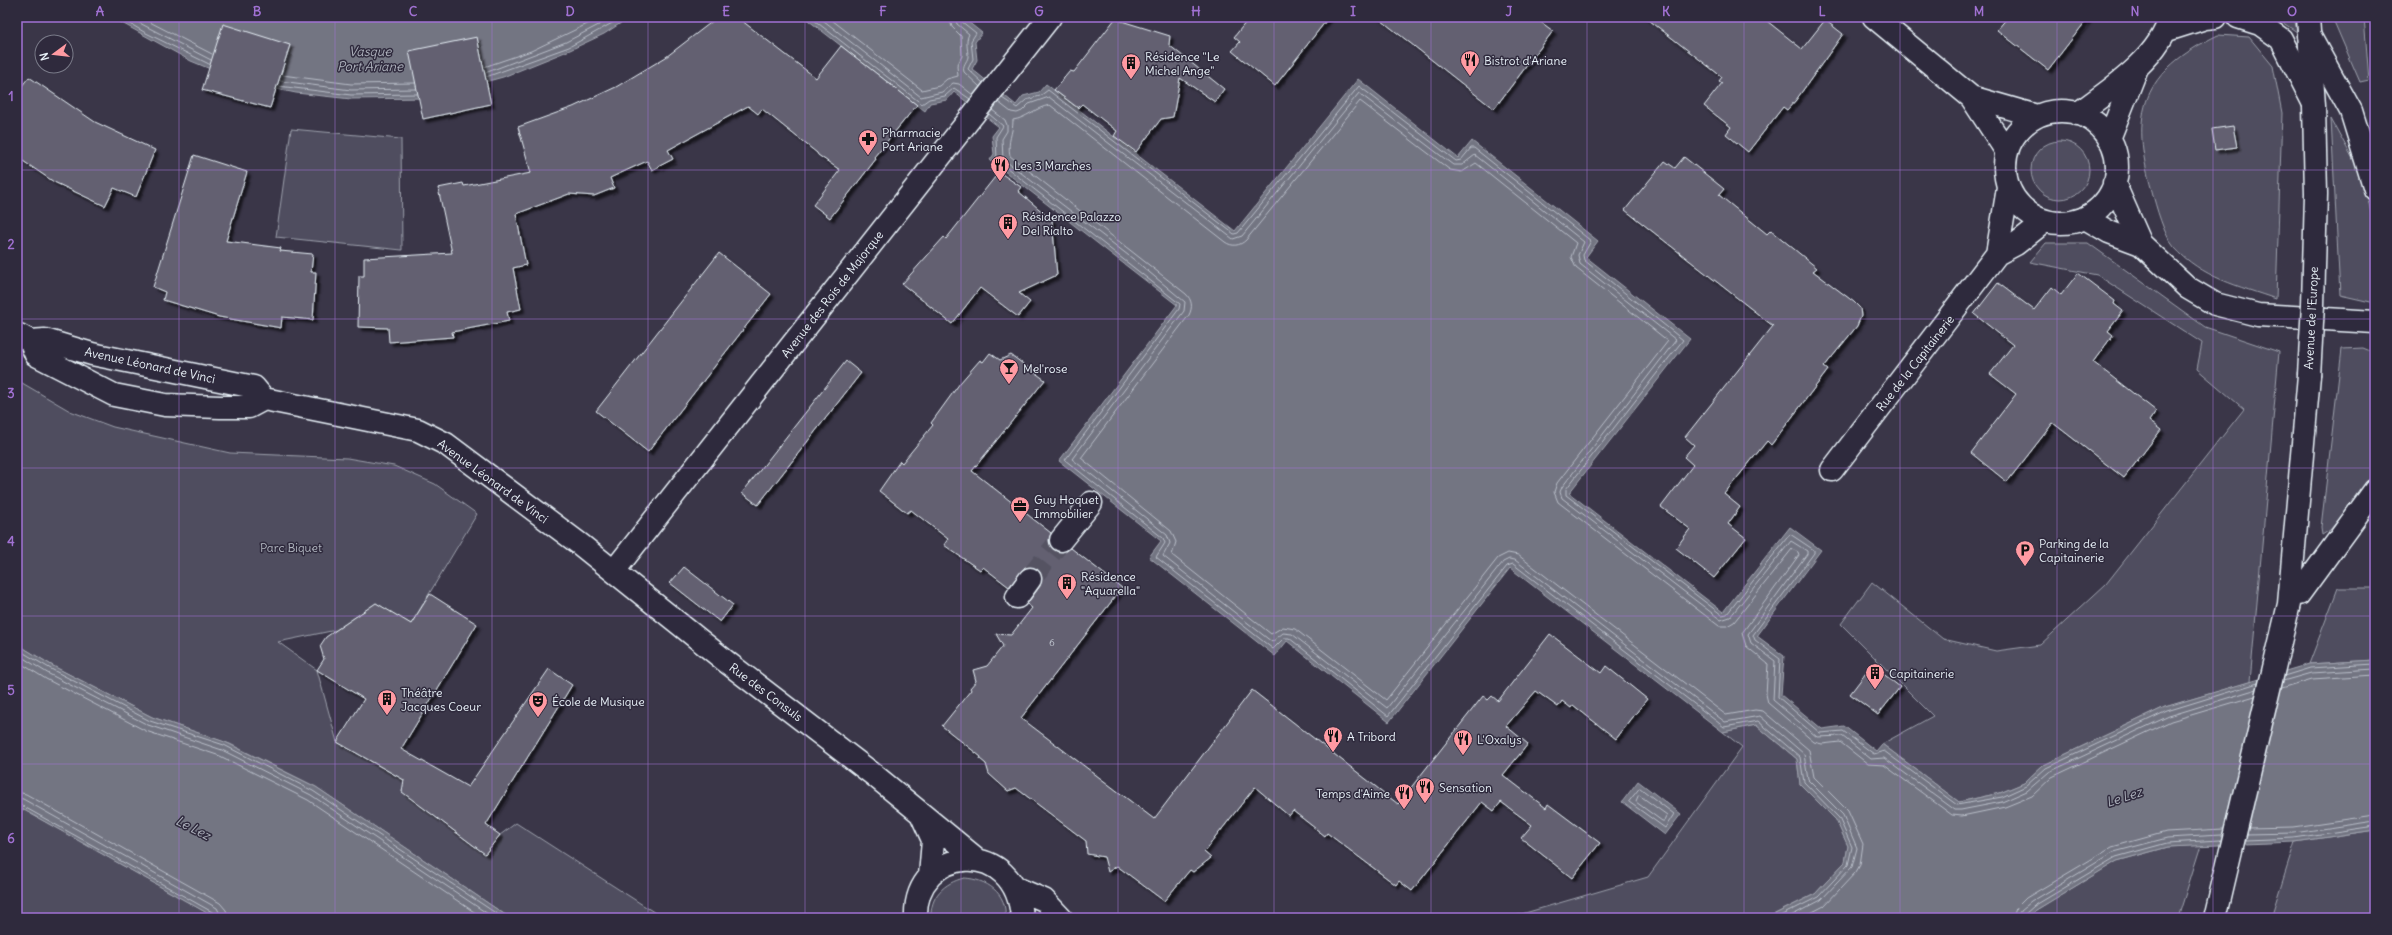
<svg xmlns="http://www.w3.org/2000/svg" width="2392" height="935" viewBox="0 0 2392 935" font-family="Delius,sans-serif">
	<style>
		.green { fill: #504e5f; stroke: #9ca0ac }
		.water { fill: #737482; stroke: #a2a6b1 }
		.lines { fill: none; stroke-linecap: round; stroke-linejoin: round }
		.shore { stroke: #b9bfc9; stroke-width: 1 }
		.building { fill: #636171; stroke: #e8f1f8; filter: url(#shadow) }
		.minor-tunnel { stroke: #545262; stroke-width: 22; stroke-dasharray: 22 11; stroke-linecap: butt }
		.minor-casing { stroke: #e8f1f8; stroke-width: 25 }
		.major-casing { stroke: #e8f1f8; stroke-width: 25 }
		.minor { stroke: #2f2a3d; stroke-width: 22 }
		.major { stroke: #2f2a3d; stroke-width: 22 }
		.major-bridge-casing { stroke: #e8f1f8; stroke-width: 25; stroke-linecap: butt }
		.major-bridge { stroke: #2f2a3d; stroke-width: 22 }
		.grid { fill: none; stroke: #a171d3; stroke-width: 1; stroke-opacity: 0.55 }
		.labels { text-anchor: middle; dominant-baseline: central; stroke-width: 3; stroke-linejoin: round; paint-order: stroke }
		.number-label { font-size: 10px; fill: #c7cdd6 }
		.poi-label { font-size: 12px; fill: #e8f1f8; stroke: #2f2a3d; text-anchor: start }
		.street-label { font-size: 12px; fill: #e8f1f8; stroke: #2f2a3d }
		.park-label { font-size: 12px; fill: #b3b8c2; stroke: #2f2a3d }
		.water-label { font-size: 13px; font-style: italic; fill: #aeb2bd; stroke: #2f2a3d }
		.neatline { fill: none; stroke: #a171d3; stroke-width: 1.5 }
		.grid-label { font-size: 13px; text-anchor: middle; font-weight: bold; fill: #a171d3 }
	</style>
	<defs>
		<filter id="shadow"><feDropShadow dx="3.5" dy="3.5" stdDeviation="1" flood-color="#0009"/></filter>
	</defs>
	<rect width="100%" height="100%" fill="#3a3648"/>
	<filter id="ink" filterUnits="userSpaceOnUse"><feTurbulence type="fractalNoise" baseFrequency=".025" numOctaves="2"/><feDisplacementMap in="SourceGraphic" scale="8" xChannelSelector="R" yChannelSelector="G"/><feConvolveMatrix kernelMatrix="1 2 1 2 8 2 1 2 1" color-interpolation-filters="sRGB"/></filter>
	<g filter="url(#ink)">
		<!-- green -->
		<path class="green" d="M2274,17h20l3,15z
			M2332,17h32l5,63 -9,2z
			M2218,35l31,2 24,29 9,47 -6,186c-37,-13 -74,-21 -102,-52 -10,-12 -18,-40 -22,-56 -23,-79 -10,-119 66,-156z
			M2331,119l33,60 11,54v70l-35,-8z
			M291,129l110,10 1,111 -126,-13z
			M2031 170a29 29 0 1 1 58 0a29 29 0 1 1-58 0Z
			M2046,243h42l117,84 74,25 -29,330 -85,25 -122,58 -19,18 -24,10 -41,9 -77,-58 51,-28 -92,-92 31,-42 71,57 53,12 44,-6 66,-61 138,-175 -47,-40 5,-26 -105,-68 -67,-13z
			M2363,348l12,5v122l-45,55 -8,5 -1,-8 21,-178z
			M17,380l53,31 43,16 117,26 117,5 47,8 41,18 42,30 -66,110 -35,-21 -40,27 -58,12 39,28 20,72 67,38 -1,12 82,62 15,-19 16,-12 147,95h-153l-194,-131 -86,-43 -78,-27 -99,-51 -36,-22z
			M2338,588h37v72l-66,4z
			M1756,725l41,34 3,25 36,36 12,26 -3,16 -30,32 -48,24h-259l140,-41 94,-130 -19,-15z
			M17,806l199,112h-199z
			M2375,830v88h-104l24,-76z
			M2201,845l-23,73h-152l10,-8 81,-49 51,-14z
			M964,878c22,1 44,15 41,40h-74c-1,-22 13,-35 33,-40z"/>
		<!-- water -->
		<path class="water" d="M111,17h519l-26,17 -34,16 -67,27 -76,21 -76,1 -55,-6 -54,-11 -51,-21z
			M804,17h158l20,16 -7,9 2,18 -5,9 44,36 7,-9 16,-4 7,-8 189,147 123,-152 100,79 14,-17 126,100 -12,16 104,82 -121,154 154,119 67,-85 31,23 -64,86 27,20 -3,39 41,34 22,-3 32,25 6,-7 77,58 41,-9 24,-10 19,-18 122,-58 144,-43 66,-4v170l-80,12 -127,5 -51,14 -81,49 -10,8h-259l48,-24 30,-32 3,-16 -12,-26 -36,-36 -3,-25 -41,-34 -33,7 -213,-164 -121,154 -102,-81 -12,15 -126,-99 12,-16 -102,-80 118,-156 -187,-145 4,-6 -2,-18 7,-9 -45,-35 -7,8 -17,3 -5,8z
			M17,644l36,22 99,51 73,25 91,45 194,131h-294l-199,-112z
			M1638,781l43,33 -16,21 -43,-33z"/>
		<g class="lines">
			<!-- shore -->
			<path class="shore" d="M119,17l25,15 65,32
				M128,17l83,43
				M140,17l72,37
				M810,17l112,87 7,-5 16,-3 9,-8 16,11
				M819,17l102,80 21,-5 11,-9 6,1 14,11
				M828,17l94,73 17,-4 8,-7 11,-3 -1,-10 5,-10 -1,-20 -9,-9 -3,-10
				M955,17l2,7 12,10c-4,8 -1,14 -1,23 -1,5 -6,8 -4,15l16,15
				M960,17l1,4 15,12 -5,8 2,18 -5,10 15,14
				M484,67l47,-16 71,-34
				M485,73l81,-31 48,-25
				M282,75l69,9 64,-1
				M486,77l83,-30 54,-30
				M280,81l71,9 65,-1
				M278,86l73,9 66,-1
				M1002,98l15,10 9,-8 14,-4 8,-6 186,144 4,-1 121,-147 97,75 5,-1 10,-12h3l117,93 -8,14 1,5 99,80 -117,149v6l156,120 5,-1 63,-80 24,16v3l-61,82 2,5 25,19 -2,38 42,36 23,-2 31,23 10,-3 73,54 45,-8 24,-11 20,-18 121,-57 91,-28
				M998,102l13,10 6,1 5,-2 7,-7 20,-7 184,142 9,-3 117,-143 94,72h9l13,-10 109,87 -6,13 2,9 96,76 -114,147 -2,5 2,6 159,122 9,-3 61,-76 16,10v3l-59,80 3,9 24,18 -2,39 44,37 25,-1 29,23 13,-1 71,52h6l41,-8 25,-11 22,-19 120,-56 88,-27
				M992,110l13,10 2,5v6l-5,8 1,20 134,103 48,40 -1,9 -112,148 95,76 3,8 -7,13 109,86 11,-9 9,1 95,74 116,-146 6,-3 6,1 210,162 35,-6 44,38 4,26 35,35 14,33 -5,19 -31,33 -34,18
				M989,114l14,12 -7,11 1,23 183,144 -1,5 -114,151 98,78 2,5 -9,14 117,92 11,-11h5l99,78 119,-150 6,-2 211,163 34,-6 42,36 4,25 35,36 13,29 -4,18 -30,32 -42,21
				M17,649l34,20 99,52 74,24 89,46 190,127
				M17,654l32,20 99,51 74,25 89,45 183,123
				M17,661l29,18 100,52 74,25 88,44 175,118
				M2284,676l26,-8 65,-4
				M2283,681l28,-8 64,-4
				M2282,688l30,-9 63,-4
				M1640,788l34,26 -9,14 -36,-26z
				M17,792l9,2 194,109 6,7 2,8
				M1639,795l28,20 -3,6h-2l-26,-19z
				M17,798l6,1 194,109 5,10
				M17,803l197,110 3,5
				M2248,828l45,-1 82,-12
				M2247,834l47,-1 81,-12
				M2246,840l48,-2 81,-12
				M1801,918l23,-12 32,-34 4,-7 3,-21 -15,-33 -34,-34 -5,-27 -46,-39 -8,-1 -29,5 -208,-160 -10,-2 -10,5 -112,142 -91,-71 -12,-2 -12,7 -99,-79 4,-13 -5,-11 -90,-73 108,-143c4,-8 3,-15 -3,-21l-176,-138c-3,-16 3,-21 3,-36 14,-2 21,-12 37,-15l175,137c7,5 15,4 21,-2l114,-139 90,69 12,2 14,-9 100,80 -5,14 5,11 92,73 -111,142 -3,9 4,10 161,124h8l7,-4 58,-73 6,3 1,3 -57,78 4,13 22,18 -2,30 2,9 46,39 8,2 18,-2 28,22 16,1 68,50 10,1 43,-9 27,-11 20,-19 119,-56 84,-25
				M2013,918l3,-10 10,-10 86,-51 54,-15 58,-3
				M2019,918l1,-7 11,-9 83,-50 53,-14 55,-3
				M2024,918l1,-4 9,-8 82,-49 51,-14 54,-3"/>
		</g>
		<!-- building -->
		<path class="building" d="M718,17h19l79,61 25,-32 76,59 -43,52 2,2 -46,59 -17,-13 27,-35 -22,-15 -1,-2 -55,-44 -4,5 -10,-8 -80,44 5,9 -21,11 -5,-9 -37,17 4,10 -20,8 -25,-2 -53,20 10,51 -13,3 8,41 -14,3 2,9 -57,11 1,5 -64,5 -1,-14 -30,-1 1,-51h5v-18l88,-5 -14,-65 25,-5 1,3 67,-13 -13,-46 55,-20 43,-20 50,-30z
			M1250,17h79l-54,69 -43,-35 8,-9 -6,-5z
			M1377,17h157l19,14 -59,78z
			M1645,17h117l40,32 23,-29 18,14 -47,66 -9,10 -4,-3 -35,45 -22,-18 5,-7 -27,-21 18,-23 -3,-2 3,-4z
			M2008,17h81l-41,53 -51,-40z
			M1115,19l55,17 -1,9 55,44 -9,13 -35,-24 -7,39 -12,2 -25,33 -22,-16 3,-5 -35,-27 -4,4 -24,-18 16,-19 4,1z
			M223,24l67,21 -20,63 -68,-18z
			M477,37l14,67 -68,15 -14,-68z
			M29,77l66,45 60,28 -19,47 -22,-9 -9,18 -51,-24 -37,-25v-65z
			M2233,126l4,21 -22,3 -3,-21z
			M194,155l53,17 -21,69 55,7 -1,3 33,3 -2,18h5l-3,48 -31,-3 -1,11 -62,-11 -56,-17 2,-8 -12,-5z
			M1684,157l40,32 -5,6 48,39 4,-4 46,38 -4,3 41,31 6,6 1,8 -4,10 -33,41 4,3 -57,75 -4,-4 -43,53 16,13 -12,17 18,14 -32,40 -38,-30 14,-19 -29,-22 32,-42 -9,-8 10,-12 -9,-8 88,-111 -148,-116 40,-49 10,7z
			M999,172l22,15 -3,4 34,29 5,55 -38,18 11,9 -12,15 -38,-29 -28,36 -50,-40 42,-47 2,2z
			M719,253l52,41 -123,158 -52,-41z
			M2078,273l37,28 -1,3 9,7 -15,20 5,4 -20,27 63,49 -7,10 12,9 -37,48 -71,-55 -46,59 -36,-29 45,-59 -26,-20 23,-29 -39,-31 24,-31 36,27 18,-23 9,8z
			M990,353l10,7 11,-5 34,25 -73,91 79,62 -2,11 4,6 12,2 6,-4 51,40 -101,130 133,101 98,-129 146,114 85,-108 5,4 4,-4 6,5 52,-67 51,39 5,-7 41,33 -31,40 -43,-34 -2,3 -9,-7 -4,6 -22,-16 -30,35 22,18 -25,31 43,33 2,-4 52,39 -28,35 -51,-40 11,-13 -31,-23 -7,9 -12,-9 -70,89 -13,-10 -3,4 -69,-52 -2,3 -32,-25 -4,5 -34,-29 -51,65 7,6 -18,14 -3,-2 -26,31 -47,-35 -9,6 -4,-15 -17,-3 -1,-13 -70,-53 -8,3 -19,-17 -3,-10 -6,-5 1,-2 -39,-31 29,-36 -1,-2 6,-7 -3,-11 14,-4 16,-20 -7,-12 15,1 21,-27 -5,-4 13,-18 2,-12 -5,-5 -12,-2 -16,20 -26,-20 -3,3 -22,-15 -14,-10 4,-6 -37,-29 -4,3 -28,-22 21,-30 2,2 31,-38 -2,-2 29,-40 20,-23 3,2z
			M846,361l15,12 -103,132 -16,-12z
			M684,567l49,38 -13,17 -50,-39z
			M430,594l47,30 -76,125 67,38 81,-118 23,16 -86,140 14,10 -15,19 -83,-62 2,-12 -67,-38 27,-43 -47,-29 7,-11 -4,-13 6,-9 50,-34 35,21z
			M1872,665l28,22 -22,28 -28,-21z"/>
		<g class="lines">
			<!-- minor-tunnel -->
			<path class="minor-tunnel" d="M1030,579l31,-39"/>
			<!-- minor casing -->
			<g class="minor-casing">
				<path id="minor" d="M1874,17l97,80 36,55
					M2238,17l22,7 21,15 32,63
					M2167,30l38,-12 10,-1
					M2309,35l42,76 24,78
					M1971,97l66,19
					M2005 167a56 56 0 1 1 112 0a56 56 0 1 1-112 0Z
					M2077,114c33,-24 83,-56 93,-97
					M2109,139l28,-71
					M2114,183l27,61 47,44 27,16 43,11 117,7
					M2085,218l24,14 32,12
					M1997,254l11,-66
					M19,335l11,6 6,14 78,40 51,10 55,2h29l15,-8
					M30,341l15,-1 47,14 162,33 10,12 154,31 28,14 135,101 147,118 146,112 105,86
					M1832,470l165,-216 19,-10 29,-23
					M1061,540l30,-37
					M614,571l436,-554
					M2299,594l76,-104
					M1017,597l13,-18
					M922,816l11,24 -3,36
					M1016,888l28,12 17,18
					M916,918c-3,-73 101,-82 106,0"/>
			</g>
			<!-- major casing -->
			<g class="major-casing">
				<path id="major" d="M2308,17l6,89 2,88 -3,111
					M2215,918l74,-314 20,-229"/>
			</g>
			<!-- minor -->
			<use href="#minor" class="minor"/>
			<!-- major -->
			<use href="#major" class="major"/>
			<!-- major-bridge casing -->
			<g class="major-bridge-casing">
				<path id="major-bridge" d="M2309,375l4,-70"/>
			</g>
			<!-- major-bridge -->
			<use href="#major-bridge" class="major-bridge"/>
		</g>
	</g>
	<!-- grid -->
	<path class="grid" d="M179,17v901M335,17v901M492,17v901M648,17v901M805,17v901M961,17v901M1118,17v901M1274,17v901M1431,17v901M1587,17v901M1744,17v901M1900,17v901M2057,17v901M2213,17v901M17,170h2358M17,319h2358M17,468h2358M17,616h2358M17,764h2358"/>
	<!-- icons -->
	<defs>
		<g id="restaurant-pin" transform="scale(1)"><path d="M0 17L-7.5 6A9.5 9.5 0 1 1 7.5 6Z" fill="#ff9aa2" stroke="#2f2a3d"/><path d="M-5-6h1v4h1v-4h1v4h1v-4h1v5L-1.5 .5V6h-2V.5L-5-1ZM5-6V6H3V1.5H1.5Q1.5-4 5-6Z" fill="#111"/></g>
		<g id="building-pin" transform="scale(1)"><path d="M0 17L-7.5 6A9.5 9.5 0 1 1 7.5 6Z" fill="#ff9aa2" stroke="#2f2a3d"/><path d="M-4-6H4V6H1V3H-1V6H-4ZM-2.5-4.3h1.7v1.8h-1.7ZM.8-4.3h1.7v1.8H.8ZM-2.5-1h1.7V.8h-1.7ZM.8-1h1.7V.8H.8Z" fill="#111"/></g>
		<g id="pharmacy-pin" transform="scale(1)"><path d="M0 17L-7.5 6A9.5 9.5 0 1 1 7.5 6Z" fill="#ff9aa2" stroke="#2f2a3d"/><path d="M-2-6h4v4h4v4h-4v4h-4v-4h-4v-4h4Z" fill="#111"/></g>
		<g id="bar-pin" transform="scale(1)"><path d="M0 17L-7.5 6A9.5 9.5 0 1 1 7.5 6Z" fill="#ff9aa2" stroke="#2f2a3d"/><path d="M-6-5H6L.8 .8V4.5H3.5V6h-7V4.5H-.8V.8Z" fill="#111"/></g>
		<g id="office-pin" transform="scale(1)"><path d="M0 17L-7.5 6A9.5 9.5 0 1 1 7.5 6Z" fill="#ff9aa2" stroke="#2f2a3d"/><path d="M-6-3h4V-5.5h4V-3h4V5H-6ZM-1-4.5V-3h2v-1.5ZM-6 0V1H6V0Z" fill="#111"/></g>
		<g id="parking-pin" transform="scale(1)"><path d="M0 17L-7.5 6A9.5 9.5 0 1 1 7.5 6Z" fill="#ff9aa2" stroke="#2f2a3d"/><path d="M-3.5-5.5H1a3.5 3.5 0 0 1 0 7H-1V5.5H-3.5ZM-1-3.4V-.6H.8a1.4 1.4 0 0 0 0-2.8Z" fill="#111"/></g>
		<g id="theatre-pin" transform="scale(1)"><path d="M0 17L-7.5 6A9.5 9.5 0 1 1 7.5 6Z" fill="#ff9aa2" stroke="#2f2a3d"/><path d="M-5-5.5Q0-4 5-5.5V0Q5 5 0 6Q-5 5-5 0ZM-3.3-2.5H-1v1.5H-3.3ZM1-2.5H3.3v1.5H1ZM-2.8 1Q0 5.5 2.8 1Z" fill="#111"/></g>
	</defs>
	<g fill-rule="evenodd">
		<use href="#restaurant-pin" x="1470" y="60"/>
		<use href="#building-pin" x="1131" y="63"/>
		<use href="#pharmacy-pin" x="868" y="139"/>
		<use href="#restaurant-pin" x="1000" y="165"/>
		<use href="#building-pin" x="1008" y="223"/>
		<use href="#bar-pin" x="1009" y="368"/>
		<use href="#office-pin" x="1020" y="506"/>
		<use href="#parking-pin" x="2025" y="550"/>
		<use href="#building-pin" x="1067" y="583"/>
		<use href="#building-pin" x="1875" y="673"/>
		<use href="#building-pin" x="387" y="699"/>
		<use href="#theatre-pin" x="538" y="701"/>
		<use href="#restaurant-pin" x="1333" y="736"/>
		<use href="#restaurant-pin" x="1463" y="739"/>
		<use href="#restaurant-pin" x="1425" y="787"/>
		<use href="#restaurant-pin" x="1404" y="793"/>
	</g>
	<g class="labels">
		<!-- number labels -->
		<g class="number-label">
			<text x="1052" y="642">6</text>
		</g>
		<!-- poi labels -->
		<g class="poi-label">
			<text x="1145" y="56">Résidence "Le<tspan x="1145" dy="14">Michel Ange"</tspan></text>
			<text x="1484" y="60">Bistrot d'Ariane</text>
			<text x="882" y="132">Pharmacie<tspan x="882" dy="14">Port Ariane</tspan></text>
			<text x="1014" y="165">Les 3 Marches</text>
			<text x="1022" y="216">Résidence Palazzo<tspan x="1022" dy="14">Del Rialto</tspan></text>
			<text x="1023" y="368">Mel'rose</text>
			<text x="1034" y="499">Guy Hoquet<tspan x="1034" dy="14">Immobilier</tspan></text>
			<text x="2039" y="543">Parking de la<tspan x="2039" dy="14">Capitainerie</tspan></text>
			<text x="1081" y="576">Résidence<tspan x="1081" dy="14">"Aquarella"</tspan></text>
			<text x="1889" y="673">Capitainerie</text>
			<text x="401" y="692">Théâtre<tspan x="401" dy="14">Jacques Coeur</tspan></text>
			<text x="552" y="701">École de Musique</text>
			<text x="1347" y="736">A Tribord</text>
			<text x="1477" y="739">L'Oxalys</text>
			<text x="1439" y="787">Sensation</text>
			<text x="1390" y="793" text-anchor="end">Temps d'Aime</text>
		</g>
		<!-- street labels -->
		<g class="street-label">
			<text transform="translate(832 294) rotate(-52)">Avenue des Rois de Majorque</text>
			<text transform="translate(2311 318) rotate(-87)">Avenue de l'Europe</text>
			<text transform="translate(1915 363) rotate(-52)">Rue de la Capitainerie</text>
			<text transform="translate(150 365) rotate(12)">Avenue Léonard de Vinci</text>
			<text transform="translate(493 481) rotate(36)">Avenue Léonard de Vinci</text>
			<text transform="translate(766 692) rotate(37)">Rue des Consuls</text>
		</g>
		<!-- park labels -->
		<g class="park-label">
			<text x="291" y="547">Parc Biquet</text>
		</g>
		<!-- water labels -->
		<g class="water-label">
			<text x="370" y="51">Vasque<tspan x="370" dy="15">Port Ariane</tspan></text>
			<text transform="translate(2124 797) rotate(-18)">Le Lez</text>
			<text transform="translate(193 828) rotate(27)">Le Lez</text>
		</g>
	</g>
	<!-- margin -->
	<rect width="2392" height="935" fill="none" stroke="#2f2a3d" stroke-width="44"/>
	<!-- north arrow -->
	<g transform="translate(54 54) rotate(255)"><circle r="19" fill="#2f2a3d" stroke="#797a88"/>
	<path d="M0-3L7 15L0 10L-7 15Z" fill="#ff9aa2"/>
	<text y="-6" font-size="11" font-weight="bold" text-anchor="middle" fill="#e8f1f8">N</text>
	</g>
	<rect x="22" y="22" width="2348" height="891" class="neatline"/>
	<g class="grid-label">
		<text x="100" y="16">A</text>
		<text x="257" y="16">B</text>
		<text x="413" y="16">C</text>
		<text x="570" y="16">D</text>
		<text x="726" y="16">E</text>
		<text x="883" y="16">F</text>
		<text x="1039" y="16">G</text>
		<text x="1196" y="16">H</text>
		<text x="1353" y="16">I</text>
		<text x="1509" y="16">J</text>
		<text x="1666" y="16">K</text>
		<text x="1822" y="16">L</text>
		<text x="1979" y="16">M</text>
		<text x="2135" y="16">N</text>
		<text x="2292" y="16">O</text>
		<text x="11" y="101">1</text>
		<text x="11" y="249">2</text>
		<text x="11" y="398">3</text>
		<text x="11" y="546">4</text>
		<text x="11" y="695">5</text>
		<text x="11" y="843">6</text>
	</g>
</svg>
